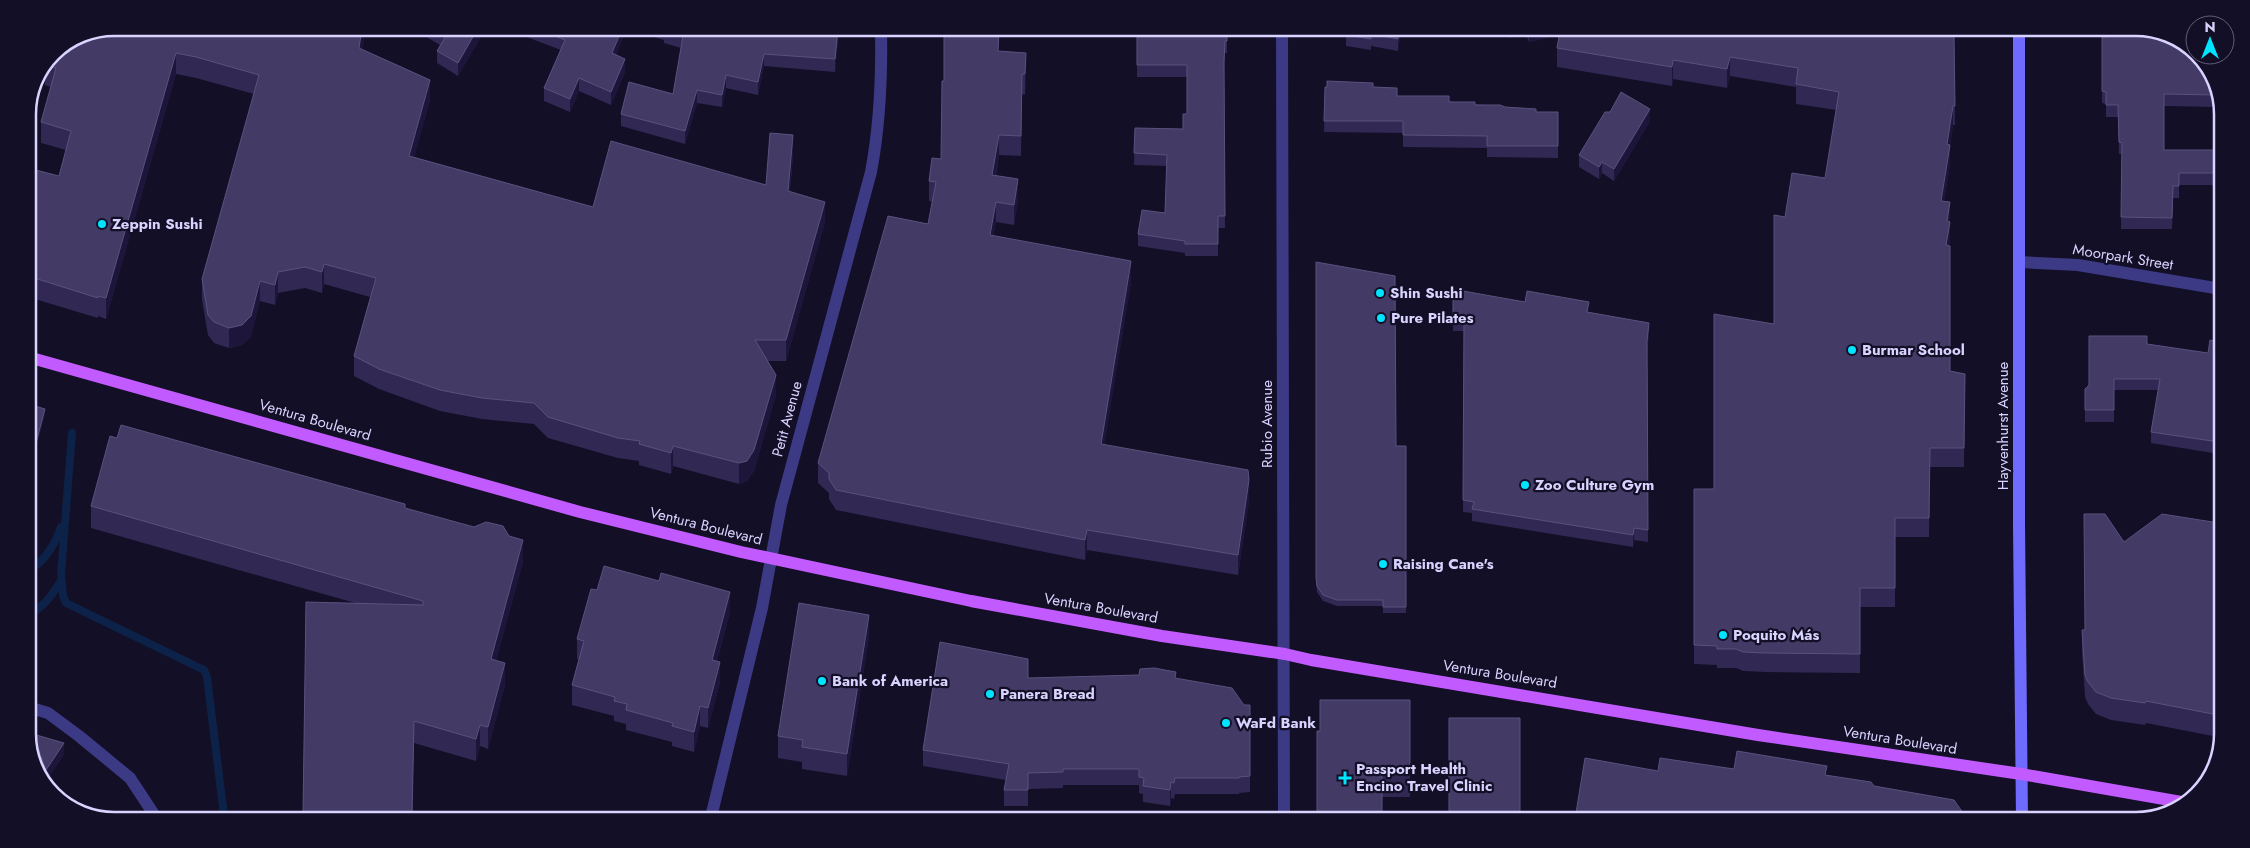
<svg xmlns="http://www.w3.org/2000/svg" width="2250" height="848" viewBox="0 0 2250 848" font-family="Jost,sans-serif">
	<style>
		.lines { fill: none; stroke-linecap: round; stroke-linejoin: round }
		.stream { stroke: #0c2248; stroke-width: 8 }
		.minor { stroke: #3d3a85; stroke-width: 12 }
		.secondary { stroke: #6f6bff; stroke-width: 12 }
		.primary { stroke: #c25bff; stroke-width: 12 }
		.wall { fill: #312854 }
		.shaded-wall { fill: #1d163a }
		.building { fill: #433a66; stroke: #5a527e }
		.poi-dot { fill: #00e5ff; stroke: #130f26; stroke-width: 2 }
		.labels { text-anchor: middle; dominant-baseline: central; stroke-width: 4.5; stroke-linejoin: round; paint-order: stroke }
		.poi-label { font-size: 15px; font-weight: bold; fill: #d9d4ff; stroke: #130f26; text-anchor: start }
		.street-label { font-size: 15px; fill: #d9d4ff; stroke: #130f26 }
		.rim { fill: none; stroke: #d9d4ff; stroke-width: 2.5 }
	</style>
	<rect width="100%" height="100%" fill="#130f26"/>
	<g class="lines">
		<!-- stream -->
		<path class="stream" d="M72,433l-11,141 2,22 3,7 138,67 3,7 17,139
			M28,570c16,-6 28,-28 33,-43
			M28,615c15,-7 24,-20 33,-34"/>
		<!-- minor -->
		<path class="minor" d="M1282,30l2,789
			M2019,262l59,3 143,24
			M28,707l20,6 31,23 51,42 25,38
			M711,817l51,-209 19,-103 90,-333c9,-48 11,-94 10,-143"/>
		<!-- secondary -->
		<path class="secondary" d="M2019,32v493l3,295"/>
		<!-- primary -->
		<path class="primary" d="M28,357l552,155 161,40 230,49 191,35 123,18 26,6 447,75 263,39 166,29"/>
	</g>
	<!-- wall -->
	<path class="wall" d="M418,28h65v5l-25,43 -21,-13v-12l3,-6 -22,-13z
		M503,28l336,1 -4,43 -71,-6 -6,29 -32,-7 -4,19 -25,-4 -12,41 -64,-18v-12l52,-20 8,-46 -17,-5v-3l-38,-11 -10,26 9,17 -14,33 -32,-14 -9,21 -26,-11v-13l17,-38z
		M1137,30h90v23h-2l-1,18 1,157h-7v28h-33v-3l-47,-7v-12l27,-21 2,-47 -33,-1 1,-37 48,1 4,-15v-37h-50z
		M1401,30l-3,21 -27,-5v4l-25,-4v-11z
		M1508,31l430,1v3h16l1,90h-2l-3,20v19l-6,37 6,1v39l-1,4 1,126 15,3 -1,93h-34l-1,70h-34v70h-35v66l-95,-1 -22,-1 -7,-3h-19v-3l-23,-1v-175h20l60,-165 11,-107 40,-39 11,-68 -40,-6v-17l-66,-11 -3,12 -54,-9 -1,7 -115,-19v-19l2,-13 -30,7 -3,-8 -16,4z
		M2102,37h4l110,54v16l-52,-1v44h53v35h-38v13h-6l-1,31h-51l1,-75h-3l-1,-37h-12v-13l-4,-1z
		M362,50l68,50 -16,57 179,50 173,-22 27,-30 -3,37 35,30 -39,139h-19l9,34 -22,76 -7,10 -8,3 -66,-18 -2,8 -32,-9v-4l-21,-3 -70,-20 -14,-14 -52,-5 -42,-8 -61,-22 -25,-13v-20l16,-59 -46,-13 -2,9 -17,-5 -27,5 -3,12 -15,-4 -9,35 -9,9 -13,3 -15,-5 -6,-8 -6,-35v-21l52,-185 -58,-16 -20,-4 -70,245 -8,-3v2l-70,-21v-129l31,8 7,-26 -25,-7v-21l10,-35 -6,-2v-10l-2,-1 10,-21z
		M998,51l28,22 -1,22 -3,-1 -1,62 -22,-1 -3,21 22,24 -4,25 -18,-3 -3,14 138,46 -27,163 145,56 -11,74 -151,-25 -2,10 -249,-50 -7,-11v-6l-11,-10v-20l110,-239 5,-22 -4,-1v-20l12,-22 3,-78z
		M1325,87h48l24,9 108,11 31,5h22v46l-71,-1v-9l-84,-1v-14l-79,-1z
		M1650,121l-36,60 -12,-8 -3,6 -20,-12v-12z
		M1316,262l80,184h10v167h-23v-7h-46l-14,-5 -6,-9 -1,-9z
		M1453,293l136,20 60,22 -2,17 1,190 -14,-2 -1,7 -161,-26v-8l-9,-1 1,-181h-11z
		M2221,342l-1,106 -1,6 -68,-11v-11l7,-42h-44v32h-29v-33l62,-45 61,9z
		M91,506l314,3 118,53 -27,98 9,25 -17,64 -8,-3 -4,15 -62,-18 -2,74 -109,-1 3,-214 49,1 -264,-75z
		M2219,523l-1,214 -72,-14 -1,2 -34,-5 -15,-6 -8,-10 -3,-7 -3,-45v-22h2l40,-88z
		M597,590l133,22 -13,49 3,21 -12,46 -8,-2 -6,26 -22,-6v-4l-46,-12v-6l-12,-3v-5l-42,-11v-20l7,-26h-2v-20z
		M869,637l-22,139 -45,-7v-7l-24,-4v-22z
		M1028,678l148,1 68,26h6v87l-11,1v1h-64l-1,5 -3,-1 -1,8 -27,-4v-8l-4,-1v-8h-76v3l-35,1v17h-24v-16l2,-10 -83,-14v-16z
		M1410,700v97h-28l-62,-66z
		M33,734l31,20 -18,27 -13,-36z"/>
	<!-- shaded-wall -->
	<path class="shaded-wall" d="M362,28h4l-7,41v-21z
		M478,28h5v5l-25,43v-13z
		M622,29h4l-14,37v-13z
		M838,29h1l-4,43v-13z
		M1399,30h2l-3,21v-12z
		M1510,31h16v3l-16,4z
		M1529,31h34v3l-34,8z
		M176,53v21l-70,245v-21z
		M1026,53v20l-1,22v-21z
		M764,54v12l-6,29v-13z
		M1730,57v19l-3,12v-19z
		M625,59v13l-14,33v-13z
		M1673,60v19l-1,7v-19z
		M726,75v13l-4,19v-12z
		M579,78v13l-9,21v-13z
		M430,80v20l-21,77v-21z
		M697,90v13l-12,41v-13z
		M1953,106v19l-3,20v19l-9,56v-19l6,-57z
		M1650,109v12l-36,60v-12z
		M793,135v20l-5,57v-21z
		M999,135v20l-7,41v-21z
		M1602,162v11l-3,6v-12z
		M1018,179v21l-4,25v-20z
		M825,202v20l-39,139v-21z
		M996,202v20l-6,34v-21z
		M1950,202v19l-2,10 2,-9v19l-4,23 1,-43z
		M1131,261v21l-30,183v-21z
		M324,264v20l-2,9v-21z
		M278,272v21l-3,12v-20z
		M260,281v20l-9,35 -9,9 -13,3v-20z
		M1649,323v12l-2,18v-12z
		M776,375v20l-22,76 -7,10 -8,3v-21z
		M45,409v6l-17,64v-6z
		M2220,436v12l-1,6v-12z
		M673,446v20l-2,8v-21z
		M1249,480v21l-11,74v-20z
		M1634,528v12l-1,7v-12z
		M1087,530v20l-2,10v-20z
		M523,540v22l-32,119v-22z
		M730,592v20l-18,68v-20z
		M869,615v22l-22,139v-22z
		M720,662v20l-12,46v-20z
		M505,663v22l-17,64v-22z
		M700,706v20l-6,26v-20z
		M480,725v21l-4,15v-22z
		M64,743v11l-18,27v-11z
		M1171,782v16l-1,8v-16z"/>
	<!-- building -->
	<path class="building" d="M114,28h248l-3,20 71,32 -21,76 184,51 18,-66 155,44 4,-52 23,2 -5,56 37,11 -39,138h-31l21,35 -22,75 -7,11 -8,2 -66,-17 -2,7 -32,-9 1,-3 -22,-3 -70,-21 -14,-14 -52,-5 -42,-8 -61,-21 -25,-13 22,-78 -52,-14 -2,8 -17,-5 -27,5 -3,13 -15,-4 -9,35 -9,9 -13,3 -15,-6 -6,-7 -6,-36 57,-204 -63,-18 -20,-4 -70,245 -8,-2v2l-70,-22v-108l31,8 12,-45 -30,-9 15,-54 -9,-3 6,-12 28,-19z
		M433,28h45l-20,35 -21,-12 9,-15z
		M536,28l86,1 -10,24 13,6 -14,33 -32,-14 -9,21 -26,-11 21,-48z
		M665,29h173l-3,30 -71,-5 -6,28 -32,-7 -4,20 -25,-5 -12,41 -64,-17 8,-32 44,12 10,-58 -19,-6z
		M944,29l55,1 -1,21 28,2 -1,21h-3l-1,62 -22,-1 -7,40 26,4 -4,26 -18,-3 -6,33 141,26 -30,183 147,26 1,10 -11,75 -151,-25 -2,10 -249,-50 -7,-11v-6l-11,-10 70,-247 40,8 8,-42 -7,-1 3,-23 9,1 1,-78h2z
		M1137,30h90v11h-2l-1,20 1,155h-7v28h-33v-3l-47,-7 4,-24 23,3 2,-58 -33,-2 1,-25 48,1v-15h4v-49h-50z
		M1347,30h52l-1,9 -27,-5v5l-25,-4z
		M1560,31l378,1v3h16l1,71h-2l-6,38 3,1 -9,56 9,1 -3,19 3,1 -4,23 4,1v125l15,3 -1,74h-34l-1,70h-34v70h-35v66l-95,-1 -22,-1 -7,-3h-19v-3l-23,-1v-156h20v-175l60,10v-109l11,2 7,-44 33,5 14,-86 -43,-8 2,-16 -68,-11 -3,12 -54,-9 -1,7 -115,-19z
		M2106,32h58l41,30 11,29v4l-52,-1v56h53v23h-38v13h-6l-1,32 -51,-1 1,-74 -3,-1 -1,-37h-12v-13l-4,-1v-54h4z
		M1327,81l46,2v4l24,1v8h52v6h26v3h25l5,2 31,2v3h22v34h-71v-10l-84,-1v-14h-79l1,-34h2z
		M1621,92l29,17 -36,60 -12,-7 -3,5 -20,-12 26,-43h5z
		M1316,262l79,14 1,170h10v161h-23v-7h-46l-14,-5 -6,-9 -1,-9z
		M1463,291l62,11 2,-11 62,11 -2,10 62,11 -2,18 1,189 -14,-2 -1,7 -161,-26 2,-7 -11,-2 1,-181h-11v-26h10z
		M2089,336h58v8l61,9 2,-13 11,2 -1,94 -1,6 -68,-10 9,-53h-46v31h-29v-21l4,-4z
		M28,404l17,5 -17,64z
		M121,425l284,79v4l69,19 12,-5 17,4 6,10 14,4 -32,119 14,4 -17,64 -8,-2 -4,14 -62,-18 -2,96 -91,-1 -18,-1 3,-213 117,3v-4l-332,-95 19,-70 7,2z
		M2084,514h21l19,28 38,-28 57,9 -1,192 -72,-14 -1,2 -34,-5 -15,-6 -8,-10 -3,-7 -3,-45h3z
		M604,566l55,15 2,-8 69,19 -18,68 8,2 -12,46 -8,-2 -6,26 -22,-6 1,-3 -47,-13 1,-6 -13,-3 1,-4 -43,-12 12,-44 -7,-2 14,-50 6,1z
		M799,603l70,12 -22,139 -45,-7 1,-7 -25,-4z
		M940,642l88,17v19l111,-3 1,-6 14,-1 22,4 -1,6 57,10 12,17h6v71l-11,1v1h-64l-1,5 -3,-1 -1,8 -27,-4 1,-8 -5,-1v-8h-76v3l-35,1v17h-24l5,-26 -86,-14z
		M1320,700h90v68h-28v51h-65v-88h3z
		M1449,718h71v101h-71z
		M33,734l31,9 -18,27z
		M1737,751l90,15 -2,9 46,7 3,4 80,14 14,20 -393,-1 10,-61 73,13 2,-13 74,11z"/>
	<!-- markers -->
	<g class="poi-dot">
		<circle cx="102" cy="224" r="5"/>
		<circle cx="1380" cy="293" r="5"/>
		<circle cx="1381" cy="318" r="5"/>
		<circle cx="1852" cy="350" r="5"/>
		<circle cx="1525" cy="485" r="5"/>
		<circle cx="1383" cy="564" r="5"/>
		<circle cx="1723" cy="635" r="5"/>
		<circle cx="822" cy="681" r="5"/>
		<circle cx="990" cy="694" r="5"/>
		<circle cx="1226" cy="723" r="5"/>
		<path d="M1342.5 770.5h5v5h5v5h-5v5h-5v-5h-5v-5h5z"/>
	</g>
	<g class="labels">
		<!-- poi labels -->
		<g class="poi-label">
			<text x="112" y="224">Zeppin Sushi</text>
			<text x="1390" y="293">Shin Sushi</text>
			<text x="1391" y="318">Pure Pilates</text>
			<text x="1862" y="350">Burmar School</text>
			<text x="1535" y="485">Zoo Culture Gym</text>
			<text x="1393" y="564">Raising Cane's</text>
			<text x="1733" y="635">Poquito Más</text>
			<text x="832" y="681">Bank of America</text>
			<text x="1000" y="694">Panera Bread</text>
			<text x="1236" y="723">WaFd Bank</text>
			<text x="1356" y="769">Passport Health<tspan x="1356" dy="17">Encino Travel Clinic</tspan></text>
		</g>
		<!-- street labels -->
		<g class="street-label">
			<text transform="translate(2123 257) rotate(9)">Moorpark Street</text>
			<text transform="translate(787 419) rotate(-75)">Petit Avenue</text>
			<text transform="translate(315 420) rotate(16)">Ventura Boulevard</text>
			<text transform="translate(1267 424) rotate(-90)">Rubio Avenue</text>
			<text transform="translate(2003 426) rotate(-90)">Hayvenhurst Avenue</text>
			<text transform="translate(706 526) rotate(14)">Ventura Boulevard</text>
			<text transform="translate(1101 608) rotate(10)">Ventura Boulevard</text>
			<text transform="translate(1500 674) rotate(9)">Ventura Boulevard</text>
			<text transform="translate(1900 740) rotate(9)">Ventura Boulevard</text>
		</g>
	</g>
	<!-- crop -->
	<path d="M0 0H2250V848H0ZM114 36H2136A78 78 0 0 1 2214 114V734A78 78 0 0 1 2136 812H114A78 78 0 0 1 36 734V114A78 78 0 0 1 114 36Z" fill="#130f26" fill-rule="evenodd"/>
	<path class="rim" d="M114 36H2136A78 78 0 0 1 2214 114V734A78 78 0 0 1 2136 812H114A78 78 0 0 1 36 734V114A78 78 0 0 1 114 36Z"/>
	<!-- north arrow -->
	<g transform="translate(2210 40)"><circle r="24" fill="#130f26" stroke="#625e7d"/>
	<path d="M0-4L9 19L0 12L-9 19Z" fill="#00e5ff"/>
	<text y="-8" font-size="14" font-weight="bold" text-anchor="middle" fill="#d9d4ff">N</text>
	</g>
</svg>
